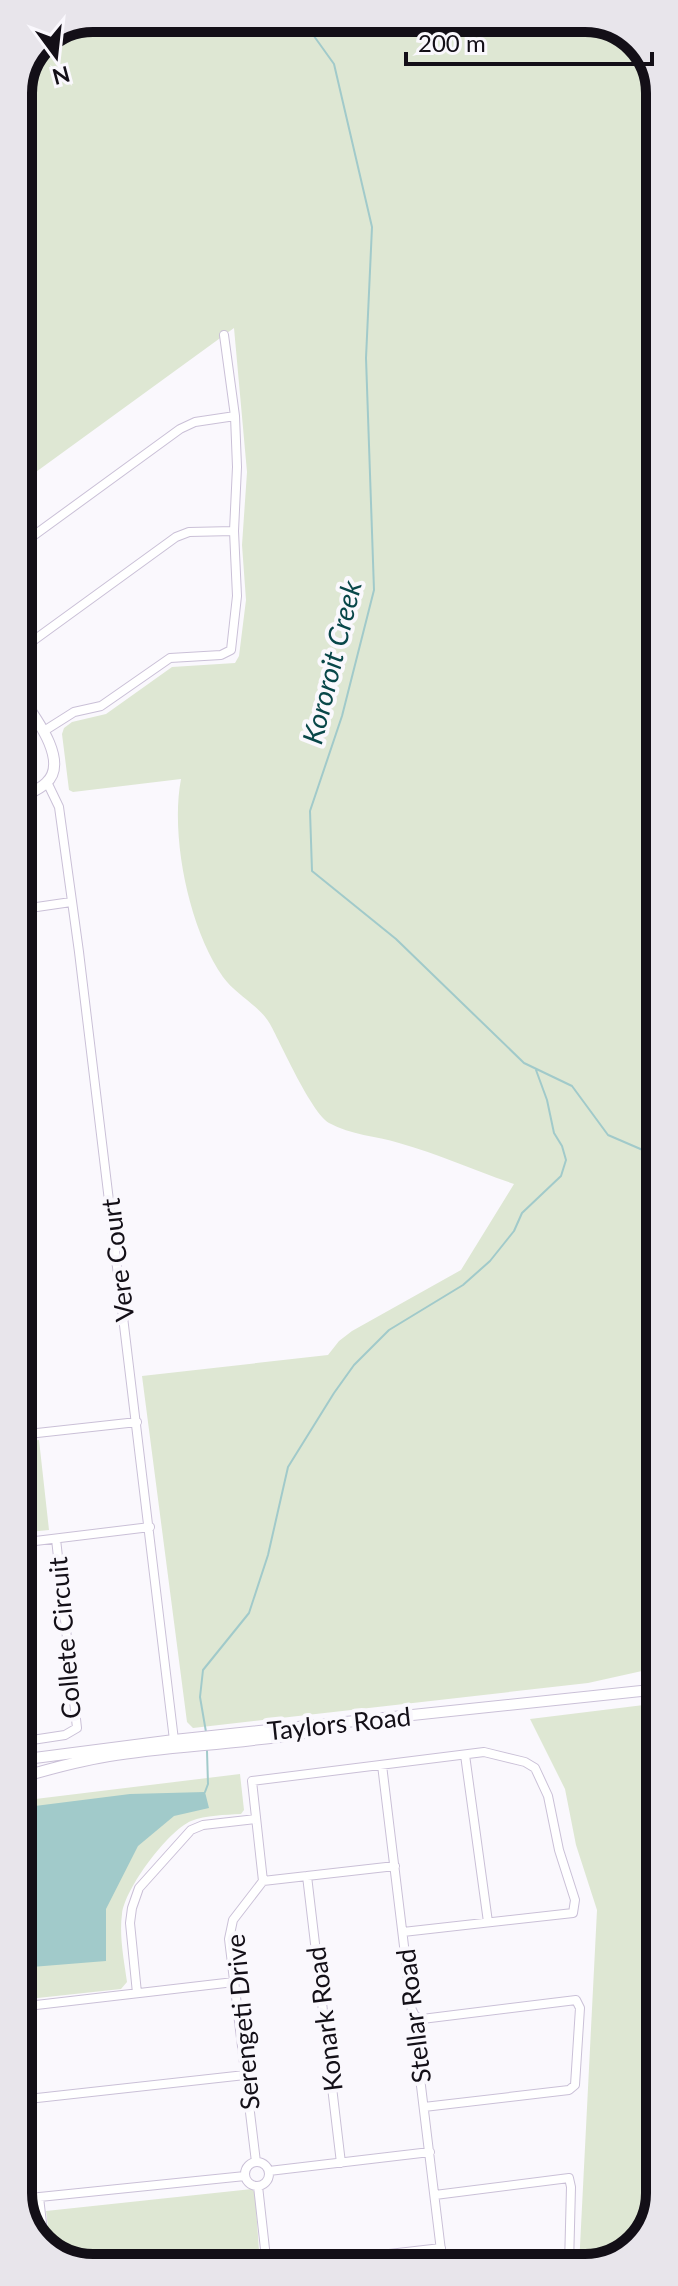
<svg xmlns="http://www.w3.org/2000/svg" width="678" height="2286" viewBox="0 0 678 2286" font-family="Lato,sans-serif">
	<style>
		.green { fill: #dee7d3 }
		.water { fill: #a1caca }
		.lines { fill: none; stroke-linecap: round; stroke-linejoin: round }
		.stream { stroke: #a1caca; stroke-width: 2 }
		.minor-casing { stroke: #cac0d7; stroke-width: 10 }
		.tertiary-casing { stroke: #cac0d7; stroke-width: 12 }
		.minor { stroke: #fff; stroke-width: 8 }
		.tertiary { stroke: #fff; stroke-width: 10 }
		.labels { text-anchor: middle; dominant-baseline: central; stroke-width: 8; stroke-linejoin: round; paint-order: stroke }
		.street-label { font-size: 26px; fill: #130f17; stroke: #faf8fd }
		.water-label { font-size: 28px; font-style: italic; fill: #084749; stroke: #faf8fd }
		.rim { fill: none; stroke: #130f17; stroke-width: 10 }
	</style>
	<rect width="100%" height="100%" fill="#faf8fd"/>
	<!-- green -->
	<path class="green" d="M93,18l501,1 41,18 23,41 2,1589 -72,16 -395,45 -6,-6 -45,-346 186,-21 11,-14 13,-10 109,-61 53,-86c-38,-13 -76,-30 -115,-41 -23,-7 -48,-8 -70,-20 -18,-11 -47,-77 -59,-99 -10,-18 -34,-29 -47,-47 -34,-48 -53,-141 -42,-198l-108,13 -4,-2 -7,-56 2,-6 8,-6 34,-8 66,-47 63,-4 4,-7 7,-56 -4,-55 5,-73 -13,-144 -216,157v-396l22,-49z
		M39,1440l10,90 -30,3v-91z
		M660,1703v490l-18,49 -42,24h-21l18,-356 -21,-65 -11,-56 -35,-70z
		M240,1774l4,36 -3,4c-16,1 -35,1 -50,7 -23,10 -66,67 -69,93 -3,22 2,46 5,68l-6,7 -102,11v-199z
		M252,2189l3,4 5,72 -22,2h-154l-33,-15 -5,-41z"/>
	<!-- water -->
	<path class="water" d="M205,1792l4,16 -35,8 -36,30 -32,63v52l-87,7v-160l111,-14z"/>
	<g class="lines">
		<!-- stream -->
		<path class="stream" d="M301,18l33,46 38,163 -6,131 8,232 -32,126 -32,95 2,60 84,68 128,124 48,23 36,49 51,22
			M206,1732l-6,-35 3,-27 46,-57 19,-58 20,-88 46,-74 20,-28 35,-35 74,-45 27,-24 24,-30 8,-18 39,-37 5,-16 -4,-14 -8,-13 -7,-33 -11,-30
			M205,1792l3,-8 -1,-33"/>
		<!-- minor casing -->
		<g class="minor-casing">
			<path id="minor" d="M18,547l162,-118 15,-7 40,-6
				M19,651l157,-114 13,-5 45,-1
				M44,731l30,-19 27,-6 69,-48 51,-3 10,-5 6,-54 -3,-65 3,-64 -2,-51 -11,-81
				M47,782l12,25 20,145 95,788
				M19,913l11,-5 41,-6
				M19,1435l118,-13
				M19,1543l131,-16
				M19,1742l46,-7 12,-7 -21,-189
				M465,1755l23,167
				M382,1765l61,502
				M307,1876l34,287
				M263,1881l-11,-100 232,-29 41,10 10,6 13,28 11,54 16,50 -2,13 -170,19
				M137,1993l-7,-70 2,-15 7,-20 52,-58 12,-5 53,-6
				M19,2007l215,-25
				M412,2010l3,6 7,3 154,-19 4,8 -5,77 -6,5 -145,17
				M19,2100l226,-25
				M245 2174a12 12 0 1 1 24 0a12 12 0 1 1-24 0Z
				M256,2162l-27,-223 4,-19 30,-39 132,-15
				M269,2171l161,-19
				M258,2186l9,81
				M435,2195l134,-17 2,9 -2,78 -2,2
				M39,2197l6,53
				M20,2199l225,-23
				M277,2267l164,-19"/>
		</g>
		<!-- tertiary casing -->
		<g class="tertiary-casing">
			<path id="tertiary" d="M19,694c13,19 52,67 27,89 -7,7 -19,11 -27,16
				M19,1760l155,-20 486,-51
				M19,1778c30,-9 59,-17 90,-22 64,-10 130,-12 195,-23"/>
		</g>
		<!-- minor -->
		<use href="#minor" class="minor"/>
		<!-- tertiary -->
		<use href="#tertiary" class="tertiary"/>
	</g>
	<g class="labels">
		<!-- street labels -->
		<g class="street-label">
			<text transform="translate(117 1260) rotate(-97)">Vere Court</text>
			<text transform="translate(64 1638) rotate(-95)">Collete Circuit</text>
			<text transform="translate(339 1723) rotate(-6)">Taylors Road</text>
			<text transform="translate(413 2016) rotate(-97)">Stellar Road</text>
			<text transform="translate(324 2019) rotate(-97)">Konark Road</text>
			<text transform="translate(242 2022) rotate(-95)">Serengeti Drive</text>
		</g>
		<!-- water labels -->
		<g class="water-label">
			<text transform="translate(331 662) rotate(-76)">Kororoit Creek</text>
		</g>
	</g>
	<!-- crop -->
	<path d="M0 0H678V2286H0ZM93 32H585A61 61 0 0 1 646 93V2193A61 61 0 0 1 585 2254H93A61 61 0 0 1 32 2193V93A61 61 0 0 1 93 32Z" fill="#e8e5eb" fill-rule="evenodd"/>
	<path class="rim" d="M93 32H585A61 61 0 0 1 646 93V2193A61 61 0 0 1 585 2254H93A61 61 0 0 1 32 2193V93A61 61 0 0 1 93 32Z"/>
	<!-- north arrow -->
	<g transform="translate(56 56) rotate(165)" stroke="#faf8fd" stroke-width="6" paint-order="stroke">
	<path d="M0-6L14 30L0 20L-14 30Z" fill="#130f17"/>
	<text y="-12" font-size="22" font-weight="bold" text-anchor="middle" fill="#130f17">N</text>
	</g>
	<!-- scale -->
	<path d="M406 52v12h246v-12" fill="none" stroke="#130f17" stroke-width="4"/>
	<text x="418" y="52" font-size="24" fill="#130f17" stroke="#faf8fd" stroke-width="6" paint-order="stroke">200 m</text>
</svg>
